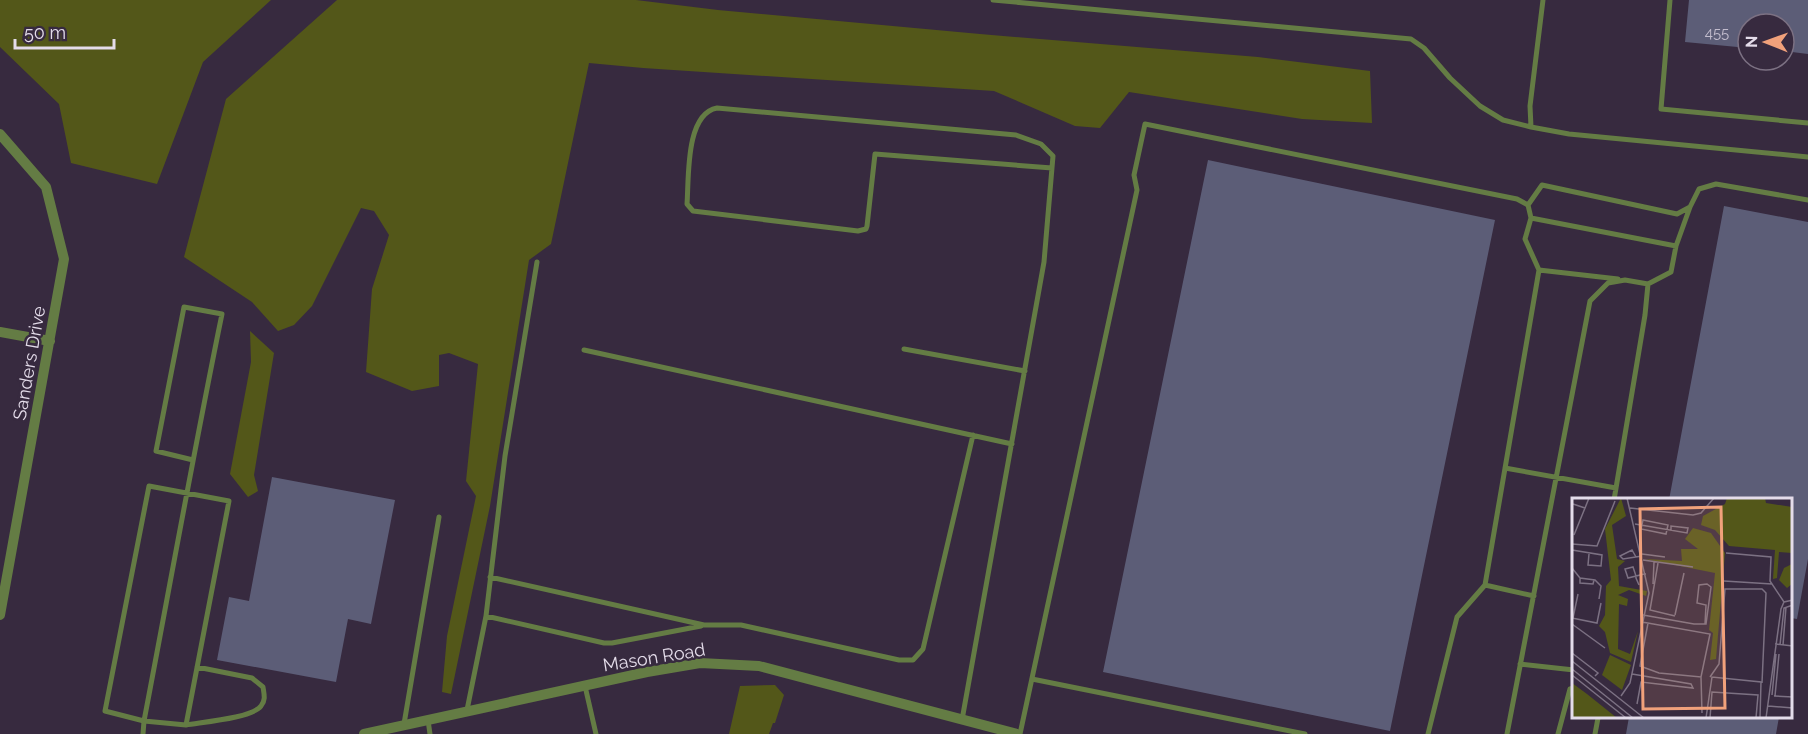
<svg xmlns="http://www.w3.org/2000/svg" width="1808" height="734" viewBox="0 0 1808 734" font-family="Raleway,sans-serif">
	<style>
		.green { fill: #535719 }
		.building { fill: #5c5d77 }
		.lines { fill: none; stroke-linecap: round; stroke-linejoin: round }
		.service { stroke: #647c44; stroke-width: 5 }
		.minor { stroke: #647c44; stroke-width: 10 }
		.labels { text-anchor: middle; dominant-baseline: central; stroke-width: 5; stroke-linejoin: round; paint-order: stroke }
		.number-label { font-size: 15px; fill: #c2bccd }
		.street-label { font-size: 18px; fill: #e4dcea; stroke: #372a3f }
		.inset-road { fill: none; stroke: #7c7183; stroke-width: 1.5 }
		.view { fill: #f1a17b; fill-opacity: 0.15; stroke: #f1a17b; stroke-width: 3 }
		.inset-edge { fill: none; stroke: #e4dcea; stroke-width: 3 }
	</style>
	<rect width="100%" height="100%" fill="#372a3f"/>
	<!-- green -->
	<path class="green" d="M0,0h271l-68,62 -46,122 -86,-21 -12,-59 -59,-57z
		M337,0h299l82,10 262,24 278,23 112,14 2,52 -70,-4 -173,-27 -29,36 -25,-2 -81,-35 -351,-23 -54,-5 -38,181 -22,16 -39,246 -39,188 -9,-2 5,-56 29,-140 -10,-15 12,-117 -29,-11 -10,2v31l-27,5 -46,-19 6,-83 17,-54 -15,-24 -13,-3 -49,98 -18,19 -16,6 -26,-29 -68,-45 42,-158z
		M250,331l24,22 -20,122 4,16 -10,6 -18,-23 21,-112z
		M775,685l9,10 -9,28h-2l-4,11h-40l11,-48z"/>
	<!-- building -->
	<path class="building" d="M1689,0h119v54l-24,-3v-27h-36v24l-63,-6z
		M1208,160l287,60 -105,511 -287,-59z
		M1724,206l84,16v337l-11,60 -6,-1v-118h-122z
		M272,477l123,23 -24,124 -23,-5 -12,63 -119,-22 12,-63 20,4z
		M1629,717h150l-3,17h-150z"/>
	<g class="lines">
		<!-- service -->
		<path class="service" d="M993,0l418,39 13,9 26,30 30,28 23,14 28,7
			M1543,0l-13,106 1,21 38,7 239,23
			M1670,0l-9,109 147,14
			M1528,205l14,-20 135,29 13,-7 9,-18 17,-5 92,16
			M1531,218l145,28
			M1539,270l79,9
			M1648,284l23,-12 5,-26 14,-39
			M904,349l121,22
			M584,350l428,94
			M1505,468l111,20
			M149,486l80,15 -43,224 -42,-4 -39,-10z
			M490,577l214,48h37l158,35h14l10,-11 50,-214
			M1485,585l49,11
			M486,616l118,27h8l89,-17
			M1520,664l54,6
			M1032,679l273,55
			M585,686l11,48
			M467,710l19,-94 19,-160 32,-194
			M428,720l2,14
			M962,720l82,-458 9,-106 -12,-12 -25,-9 -299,-27c-32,6 -28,71 -30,96l6,7 165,20 8,-2 1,-3 8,-72 177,14
			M404,724l35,-207
			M186,725c17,-3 66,-7 75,-19 5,-6 3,-12 2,-19l-11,-9 -55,-11
			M143,734l1,-13c26,-136 50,-271 78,-407l-38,-7 -28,144 37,9
			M1020,734l117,-544 -3,-15 11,-51 372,75 11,6 3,13 -6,21 14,31 -54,315 -28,32 -29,117
			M1507,734l83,-433 18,-18 17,-3 23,4 -3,31 -31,185
			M1558,734l12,-45 4,-1
			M1595,734l3,-16"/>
		<!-- minor -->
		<path class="minor" d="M0,134l46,53 18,72 -64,356
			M0,332l50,9
			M364,734l283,-62 53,-9 59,3 258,68"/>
	</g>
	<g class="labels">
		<!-- number labels -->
		<g class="number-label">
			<text x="1717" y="33">455</text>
		</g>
		<!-- street labels -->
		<g class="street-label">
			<text transform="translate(29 363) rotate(-80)">Sanders Drive</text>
			<text transform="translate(654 657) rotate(-9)">Mason Road</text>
		</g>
	</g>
	<!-- overview -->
	<g transform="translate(1572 498)">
		<rect width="220" height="220" fill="#372a3f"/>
		<path d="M49,0l5,18 -14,9 5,34 8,2 -7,6 1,19 28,5 -1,5 -17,-6 -11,5 10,4 -1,7 -8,-2 -1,45 12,5 8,-23 -7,31 -21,-9 -5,-21 -6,-6 6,-11 1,-29 5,-6 -6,-51zM155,0h38l1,5 26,4v46l-13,-1 -2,26 -4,1 2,-29 -46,-4 -14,-16 -14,-5 2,-9 22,-12zM121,30l18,5 14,20 -9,106 -6,1 3,-27 -4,-3 6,-57 -70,-14 37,2 -1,-12h17l-13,-10zM220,66v20l-5,4 -8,-8 5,-12zM38,157l21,10 -9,25 -20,-15zM0,185l15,11 30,24h-45z" fill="#535719"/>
		<path class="inset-road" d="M1,6l12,4 4,-10M58,10l63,7 8,-2 13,-15M71,22l25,5 -2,9 -25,-5zM63,26l52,9 1,-5 -17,-2v4M2,37l11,-27M0,46l25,2 18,-45M0,52l30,5 -1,11 -13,-1 1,-11M154,55l45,4 -1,24 14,21M70,56l23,3M64,59l-4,-7 -12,6 3,3 19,-3M71,62l50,7M86,65l-8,47 25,6M0,70l8,10 15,2 6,6 -2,13M8,80v5l13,1 1,-4M152,83l48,3M81,86l1,-22M67,87l-3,-7v-2l-3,-9 -8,2 3,9 16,-4h2M71,117l51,9h12l5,-37 -4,-3 -8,1 -2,18 9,2 -1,19M103,117l9,-42M0,120l25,5 4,-20M1,120l5,-24M70,124l68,12 -9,43 -42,-4 -19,-7 8,-43M0,126l33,24M203,146l18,2M208,147l4,-37 9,-3M211,147l3,-38M0,155l26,20 -3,3M0,163l72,57M0,171l61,49M60,176l59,10 2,4 -52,-6 -4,22M0,177l54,43M129,179l1,36M138,179l9,-13 6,-75h37l4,4 -4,90M200,197l4,-41M49,198l9,-13 19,-90 -22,-95M202,198l19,1M203,198l4,-42M196,208l25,2M134,220l6,-41 49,5 -1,36M138,220l2,-26 46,3 -2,23M194,220l15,-109 3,-7 9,-2"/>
		<path class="view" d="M149,9l4,201 -82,1 -3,-200z"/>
		<rect width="220" height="220" class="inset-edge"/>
	</g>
	<!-- north arrow -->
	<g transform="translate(1766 42) rotate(271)"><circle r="28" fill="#372a3f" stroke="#7c7183" stroke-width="1.5"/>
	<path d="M0-4.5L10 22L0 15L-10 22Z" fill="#f1a17b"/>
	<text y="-9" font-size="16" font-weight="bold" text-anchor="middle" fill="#e4dcea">N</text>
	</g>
	<!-- scale -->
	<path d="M15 39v9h99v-9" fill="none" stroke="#e4dcea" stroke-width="3"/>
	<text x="24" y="39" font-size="18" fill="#e4dcea" stroke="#372a3f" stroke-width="4.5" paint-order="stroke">50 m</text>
</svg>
